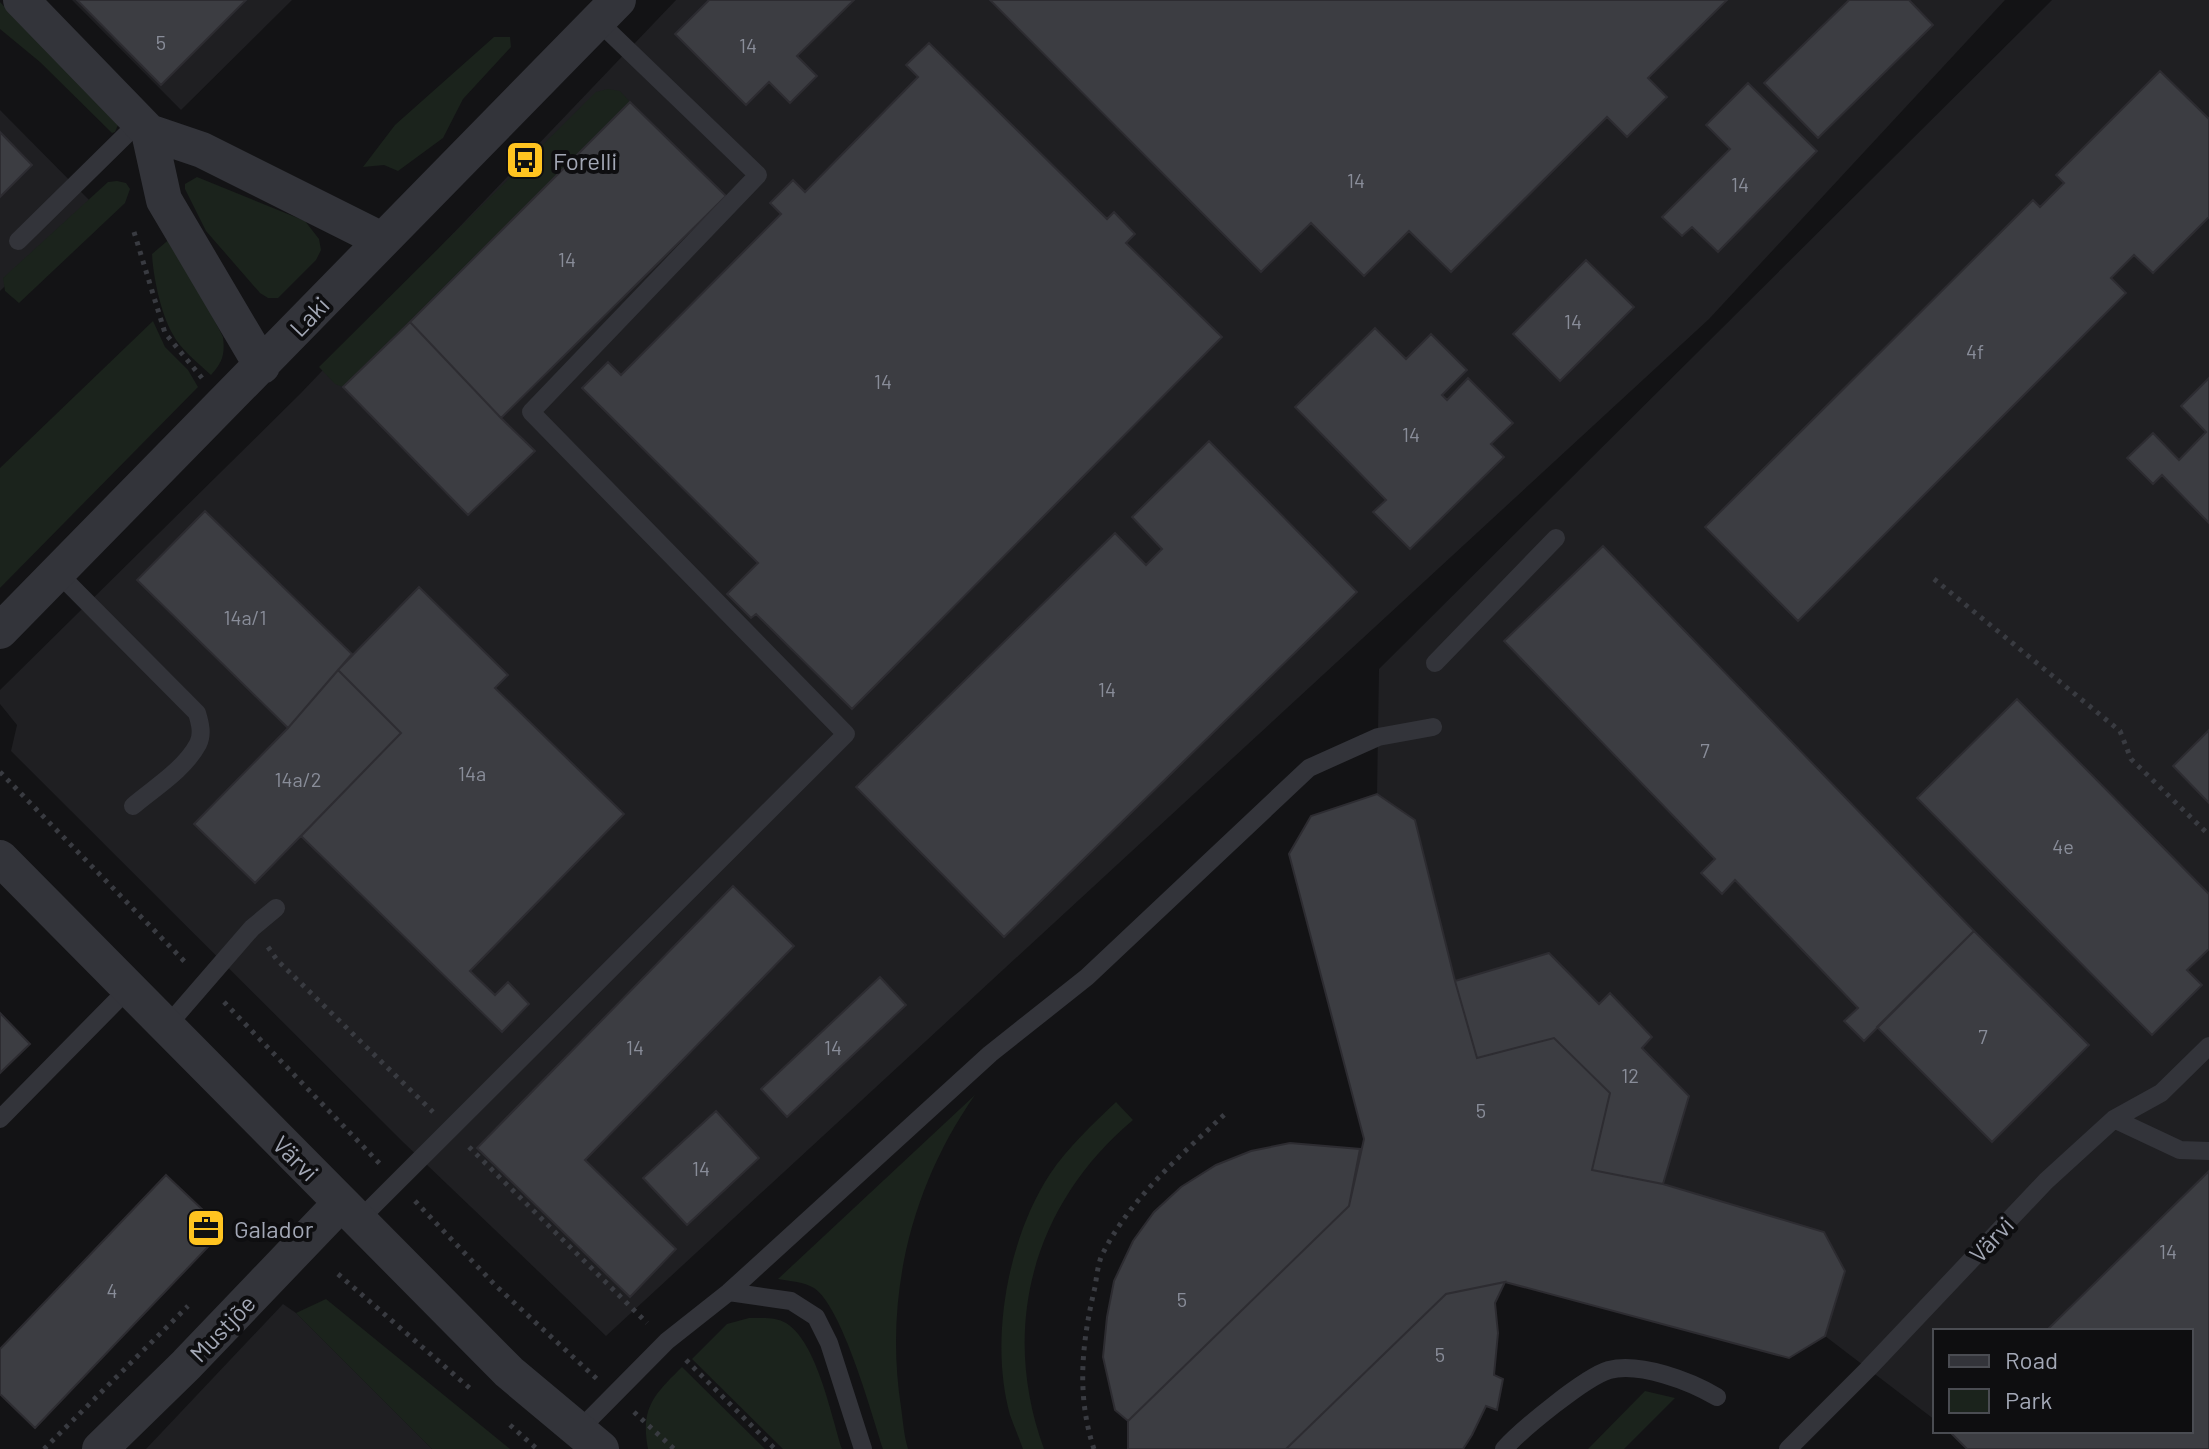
<svg xmlns="http://www.w3.org/2000/svg" width="2209" height="1449" viewBox="0 0 2209 1449" font-family="Barlow,sans-serif">
	<style>
		.built { fill: #1f1f22 }
		.green { fill: #1b231c }
		.building { fill: #3c3d42; stroke: #2d2c31; stroke-width: 2 }
		.lines { fill: none; stroke-linecap: round; stroke-linejoin: round }
		.path { stroke: #393b41; stroke-width: 5; stroke-dasharray: 4 6; stroke-linecap: butt }
		.lane { stroke: #33343a; stroke-width: 18 }
		.street { stroke: #33343a; stroke-width: 36 }
		.labels { text-anchor: middle; dominant-baseline: central; stroke-width: 8; stroke-linejoin: round; paint-order: stroke }
		.number-label { font-size: 20px; fill: #898d99 }
		.poi-label { font-size: 24px; fill: #a3a8b6; stroke: #0e0e10; text-anchor: start }
		.street-label { font-size: 24px; fill: #a3a8b6; stroke: #0e0e10 }
	</style>
	<rect width="100%" height="100%" fill="#131315"/>
	<!-- built -->
	<path class="built" d="M72,0h220l-111,110z
		M676,0h1329l-296,319 -1103,1017 -203,-194 -392,-391 6,-26 -17,-21v-14l301,-297z
		M2052,0h157v1449l-18,-18v-100h-256v89l-110,-84 20,-65 -21,-39 -161,-48 26,-88 -47,-48 -33,-54 -10,10 -50,-51 -94,28 -40,-161 -38,-26 2,-125z
		M0,110l91,92 -91,89z
		M283,1304l13,9 136,136h-286z"/>
	<!-- green -->
	<path class="green" d="M0,2l118,123 -3,7 -3,1 -72,-71 -40,-33z
		M494,37h16l1,10 -48,52 -20,39 -45,33 -14,-6 -21,2 32,-42z
		M608,89l12,2 10,11 -287,285 -8,-3 -16,-17 277,-275z
		M197,177l108,44 14,18 2,11 -5,10 -38,38h-10l-8,-5 -54,-62 -21,-42v-5z
		M117,181l9,2 4,6 -5,14 -106,100 -14,-12 -2,-13 105,-96z
		M172,237l51,100c2,17 0,25 -12,38 -14,-13 -30,-25 -39,-42 -11,-20 -19,-56 -20,-79z
		M153,321l12,26 23,23 10,17 -198,201v-120z
		M975,1095c-64,91 -91,202 -74,312 2,14 3,29 7,42h-25c-11,-34 -41,-143 -69,-161 -10,-6 -24,-7 -36,-9z
		M1116,1102l17,18c-99,83 -134,206 -89,329h-21c-4,-11 -9,-23 -13,-34 -21,-75 -2,-177 40,-241 18,-27 43,-50 66,-72z
		M326,1299l184,150h-78l-136,-136z
		M749,1318c13,0 27,-1 37,5 31,19 45,92 56,126h-59l-91,-90 35,-35z
		M682,1367l83,82h-117c-8,-42 7,-55 34,-82z
		M1645,1391l30,7 -51,51h-36z"/>
	<!-- building -->
	<path class="building" d="M77,0h169l-85,85z
		M709,0h145l-57,56 20,20 -27,27 -21,-21 -23,23 -71,-71z
		M990,0h737l-79,78 19,19 -40,40 -20,-20 -156,155 -42,-41 -45,45 -53,-53 -50,49z
		M1849,0h60l24,25 -115,113 -54,-55z
		M929,43l178,176 7,-7 21,22 -9,9 96,94 -370,372 -96,-95 -5,4 -24,-24 31,-31 -176,-175 26,-26 13,13 160,-161 -11,-11 23,-23 12,12 113,-115 -12,-12z
		M2160,71l49,48v98l-56,56 -19,-18 -23,23 15,15 -328,328 -93,-94 328,-327 7,7 24,-24 -8,-8z
		M1748,83l69,68 -99,101 -26,-25 -10,9 -20,-19 68,-68 -24,-24z
		M630,102l96,94 -225,222 -91,-96z
		M0,132l32,33 -32,32z
		M1586,260l48,47 -74,74 -47,-47z
		M410,322l91,96 34,33 -67,64 -125,-128z
		M1375,328l31,31 25,-25 36,36 -25,25 5,5 21,-22 45,45 -22,21 13,13 -94,92 -37,-37 13,-12 -91,-93z
		M2209,378v145l-47,-48 -9,9 -26,-26 26,-25 26,27 27,-28 -25,-26z
		M1209,441l148,151 -353,345 -148,-150 259,-254 31,32 16,-16 -30,-32z
		M205,511l147,143 -64,74 -151,-148z
		M1603,546l371,385 -110,110 -20,-20 14,-13 -123,-128 -13,14 -21,-21 14,-14 -211,-218z
		M419,587l89,88 -13,13 129,126 -154,157 25,24 13,-13 21,22 -27,28 -201,-196 100,-103 -63,-63z
		M338,670l63,63 -146,150 -61,-59 94,-96z
		M2017,699l192,195v55l-22,21 15,15 -50,50 -235,-237z
		M2209,730v73l-36,-37z
		M1377,794l38,26 40,161 22,77 77,-20 56,55 -18,77 71,14 161,48 21,39 -20,65 -36,22 -284,-76 -59,12 -160,155h-158v-28l221,-215 15,-67 -75,-285 22,-38z
		M733,886l61,60 -209,214 91,89 -46,48 -153,-149z
		M1974,931l115,114 -97,97 -115,-115z
		M1549,953l50,51 11,-11 42,44 -10,11 47,48 -26,88 -71,-14 18,-77 -56,-55 -77,20 -22,-77z
		M880,977l26,28 -119,112 -26,-28z
		M0,1013l30,31 -30,29z
		M716,1111l43,47 -72,67 -44,-47z
		M1290,1143l70,6 -11,57 -221,215 -13,-11 -12,-53 4,-40 7,-36 19,-40 21,-29 27,-25 35,-22 35,-14z
		M2209,1171v278h-242l-18,-18h242v-100h-145z
		M166,1175l58,55 -189,198 -35,-34v-45z
		M1505,1282l-10,21 3,30 -4,42 9,4 -6,31 -11,-4 -14,29 -9,14h-177l160,-155z"/>
	<g class="lines">
		<!-- path -->
		<path class="path" d="M134,232l31,101 37,45
			M1934,579l186,152 11,28 78,76
			M0,772l186,191
			M268,947l9,13 156,152
			M224,1002l157,163
			M469,1147l178,176
			M415,1201l81,85 101,93
			M338,1274l135,117
			M686,1360l89,89
			M634,1412l40,37
			M510,1425l27,24
			M44,1449l144,-143
			M1094,1449c-18,-54 -12,-108 1,-162 2,-12 3,-26 9,-36 28,-54 77,-96 121,-137"/>
		<!-- lane -->
		<path class="lane" d="M18,241l121,-119
			M58,573l139,140c3,10 6,21 1,31 -14,26 -44,44 -65,62
			M1435,663l121,-125
			M167,1026l85,-98 24,-20
			M0,1119l129,-131
			M2114,1119l66,31 29,1
			M358,1221l488,-487 -315,-322 227,-237 -160,-154
			M729,1292l62,9 25,16 13,26 34,106
			M579,1430l88,-89 62,-49 261,-238 97,-77 222,-209 69,-31 55,-10
			M1504,1449c17,-19 81,-72 105,-79 31,-8 81,11 108,27
			M1788,1449l80,-80 178,-188 68,-62 47,-26 48,-47"/>
		<!-- street -->
		<path class="street" d="M21,0l128,132 53,18 180,90
			M149,132l15,68 98,166
			M0,631l618,-631
			M0,858l509,514 92,77
			M100,1449l87,-85 154,-161"/>
	</g>
	<!-- icons -->
	<defs>
		<g id="bus-square" transform="scale(2)"><rect x="-9" y="-9" width="18" height="18" rx="4" fill="#ffc420" stroke="#0e0e10"/><path d="M-5-6H5V4H4V6H2V4H-2V6H-4V4H-5ZM-3.5-4V0h7V-4ZM-3.5 1.2v1.5H-2V1.2ZM2 1.2v1.5H3.5V1.2Z" fill="#111"/></g>
		<g id="office-square" transform="scale(2)"><rect x="-9" y="-9" width="18" height="18" rx="4" fill="#ffc420" stroke="#0e0e10"/><path d="M-6-3h4V-5.5h4V-3h4V5H-6ZM-1-4.5V-3h2v-1.5ZM-6 0V1H6V0Z" fill="#111"/></g>
	</defs>
	<g fill-rule="evenodd">
		<use href="#bus-square" x="525" y="160"/>
		<use href="#office-square" x="206" y="1228"/>
	</g>
	<g class="labels">
		<!-- number labels -->
		<g class="number-label">
			<text x="161" y="42">5</text>
			<text x="748" y="45">14</text>
			<text x="1356" y="180">14</text>
			<text x="1740" y="184">14</text>
			<text x="567" y="259">14</text>
			<text x="1573" y="321">14</text>
			<text x="1975" y="351">4f</text>
			<text x="883" y="381">14</text>
			<text x="1411" y="434">14</text>
			<text x="245" y="617">14a/1</text>
			<text x="1107" y="689">14</text>
			<text x="1705" y="750">7</text>
			<text x="472" y="773">14a</text>
			<text x="298" y="779">14a/2</text>
			<text x="2063" y="846">4e</text>
			<text x="1983" y="1036">7</text>
			<text x="635" y="1047">14</text>
			<text x="833" y="1047">14</text>
			<text x="1630" y="1075">12</text>
			<text x="1481" y="1110">5</text>
			<text x="701" y="1168">14</text>
			<text x="2168" y="1251">14</text>
			<text x="112" y="1290">4</text>
			<text x="1182" y="1299">5</text>
			<text x="1440" y="1354">5</text>
		</g>
		<!-- poi labels -->
		<g class="poi-label">
			<text x="553" y="160">Forelli</text>
			<text x="234" y="1228">Galador</text>
		</g>
		<!-- street labels -->
		<g class="street-label">
			<text transform="translate(309 316) rotate(-46)">Laki</text>
			<text transform="translate(296 1158) rotate(45)">Värvi</text>
			<text transform="translate(1991 1239) rotate(-47)">Värvi</text>
			<text transform="translate(222 1328) rotate(-46)">Mustjõe</text>
		</g>
	</g>
	<!-- legend -->
	<rect x="1933" y="1329" width="260" height="104" fill="#0e0e10" stroke="#4a4c52" stroke-width="2"/>
	<rect x="1949" y="1355" width="40" height="12" fill="#33343a" stroke="#4a4c52" stroke-width="2"/>
	<text x="2005" y="1369" font-size="24" fill="#a3a8b6">Road</text>
	<rect x="1949" y="1389" width="40" height="24" fill="#1b231c" stroke="#4a4c52" stroke-width="2"/>
	<text x="2005" y="1409" font-size="24" fill="#a3a8b6">Park</text>
</svg>
